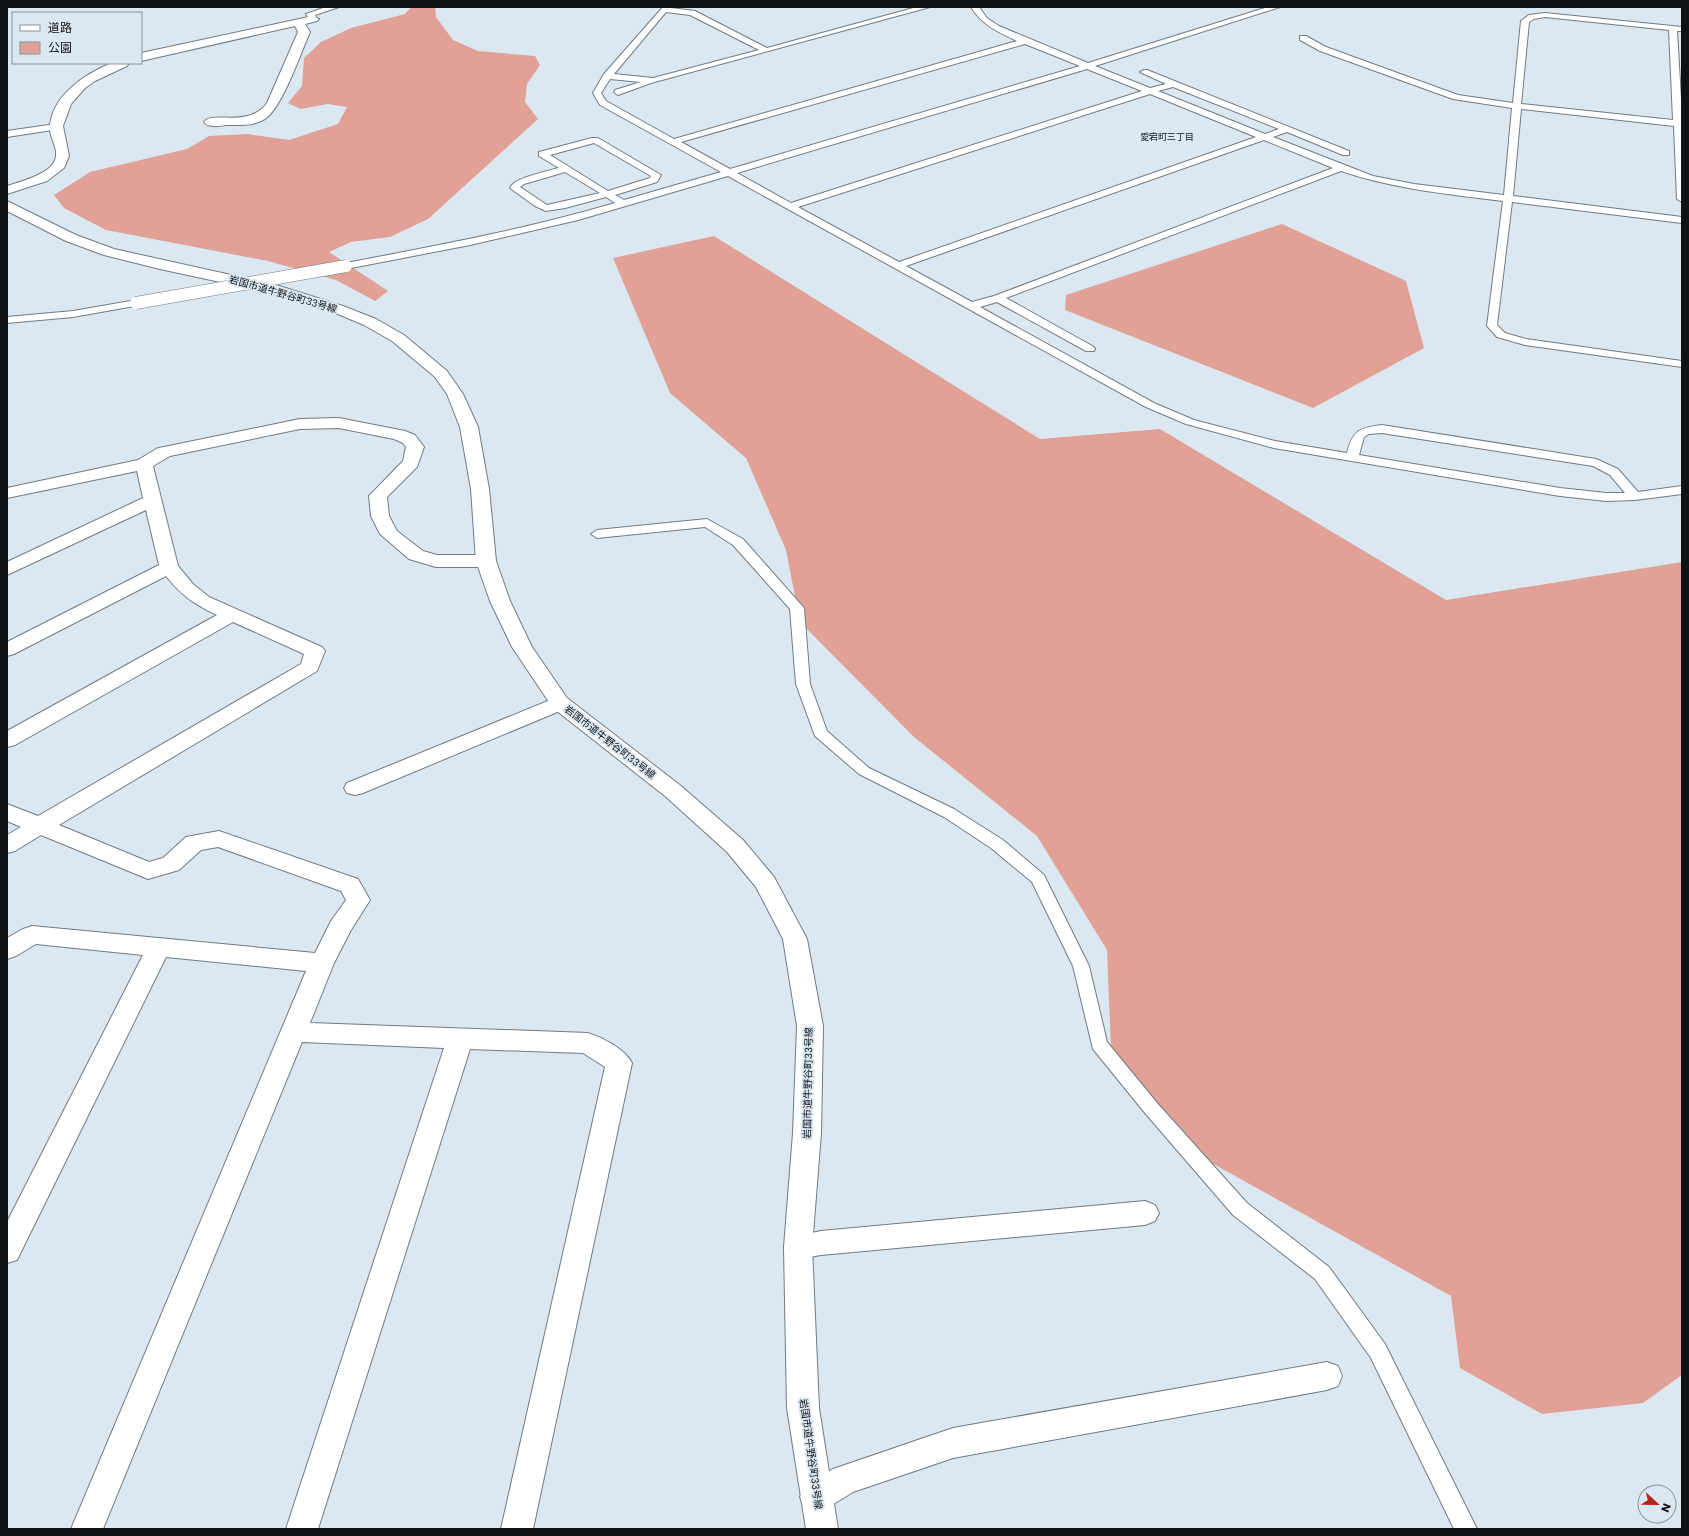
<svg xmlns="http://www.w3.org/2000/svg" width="1689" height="1536" viewBox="0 0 1689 1536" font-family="Poppins,'Noto Sans JP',sans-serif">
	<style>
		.green { fill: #e1a196 }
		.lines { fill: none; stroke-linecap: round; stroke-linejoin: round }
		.service-casing { stroke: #707b83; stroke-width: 2 }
		.minor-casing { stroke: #707b83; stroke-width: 2 }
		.tertiary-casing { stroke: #707b83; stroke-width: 2 }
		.service { fill: #fff; fill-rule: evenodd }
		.minor { fill: #fff; fill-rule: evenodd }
		.tertiary { fill: #fff; fill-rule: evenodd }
		.service-bridge-casing { stroke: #707b83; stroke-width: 13; stroke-linecap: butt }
		.service-bridge { stroke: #fff; stroke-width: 12 }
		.labels { text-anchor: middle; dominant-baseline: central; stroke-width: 4; stroke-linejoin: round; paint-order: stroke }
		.far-neighbourhood-label { font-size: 9px; fill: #0e1215; stroke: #dbe8f2 }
		.street-label { font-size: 10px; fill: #0e1215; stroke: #dbe8f2 }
	</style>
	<rect width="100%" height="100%" fill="#dbe8f2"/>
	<!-- green -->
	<path class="green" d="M411,7h24l1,10 17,23 25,11 57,5 5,9 -13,19 -2,18 13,17 -110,100 -38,18 -39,5 -22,10 59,39 -13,10 -39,-21 -68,-19 -162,-31 -42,-22 -10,-13 36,-23 97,-23 22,-13 39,-2 41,6 49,-16 9,-17 -19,-3 -28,5 -12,-6 14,-17 2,-28 17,-16 30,-14 54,-14z
		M1282,224l124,57 18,67 -111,60 -248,-98 1,-15z
		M714,236l326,203 120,-10 286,171 236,-38v813l-39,28 -101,11 -82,-46 -9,-72 -279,-155 -61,-94 -4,-97 -70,-114 -123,-99 -114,-115 -14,-72 -40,-92 -76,-65 -57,-135z"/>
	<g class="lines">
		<!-- service casing -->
		<g class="service-casing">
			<path id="service" d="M326,7h13l-24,8 2,4 -4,2h-3l-4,-7z
				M663,7l32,4 72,37 150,-41h13l-279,76 -33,12 -4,-3 1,-2 26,-8 -31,-3 -9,14 5,8 68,38 343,-98c-19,-9 -35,-16 -46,-34h8l8,11 12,8 89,37 180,-56h12l-185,59 55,22 16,-4 -26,-12 4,-2h3l202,81v4h-6l-56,-23 -14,5 100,39 41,8 90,11 8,-87 -59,-9 -133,-48 -20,-11v-4h6l20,11 132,48 55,8 8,-82 8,-6 16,-2 137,14v4h-5l5,85v86l-5,-3 -3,-73 -153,-17 -8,87 169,21v6l-170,-21 -15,123 8,8 21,6 156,22v6l-157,-22 -28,-8 -10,-11 16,-125c-55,-7 -109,-12 -162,-30l-335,127 88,49 1,2 -1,2h-8l-89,-49 -17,5 174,96 40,17 81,21 72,12c6,-23 12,-25 35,-28l214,34 22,10 20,23 44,-6v8l-47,6 -29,1 -46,-5 -286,-48 -88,-24 -40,-17 -418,-231 -150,44 -108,25 -124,24 -4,-1 -1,-2 5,-3c90,-17 181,-34 269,-60l-9,-6 -41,11 -19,3 -11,-5 -25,-18c3,-10 38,-17 49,-20l-20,-12v-4l53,-14h6l63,37 -4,7 -42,13 9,5 97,-28 -121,-67 -7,-12 11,-19zM666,12l24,3 69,35 -106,28 -39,-4zM1545,17l124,13 4,90 -152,-16 8,-82 5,-3zM1025,44l55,22 -350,103 -49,-27zM1087,69l55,22 -351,112 -54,-30zM1173,87l106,42 -14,5 -107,-43zM1150,94l106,43 -357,125 -101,-55zM1264,140l69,28 -339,128 -22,6 -66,-36zM594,143l57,33 -1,2 -42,13 -58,-36zM565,172l35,21 -53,12 -27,-18 4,-3zM1382,433l211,33 17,9 15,18h-19l-46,-5 -201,-33 5,-18 5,-3z
				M56,124l3,1v4l-52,8v-6z
				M136,300l5,3 -1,2 -67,12 -66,6v-6l66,-6z
				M707,519l36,20 61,69 6,76 17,47 42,37 85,41 49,31 41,35 45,91 18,76 50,61 90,100 82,64 56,77 92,185h-23l-83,-171 -56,-79 -82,-64 -88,-102 -52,-64 -20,-83 -41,-84 -41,-34 -47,-31 -85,-43 -44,-38 -19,-52 -6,-75 -57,-64 -28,-18 -108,11 -6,-4 6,-4z"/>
		</g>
		<!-- minor casing -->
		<g class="minor-casing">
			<path id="minor" d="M313,16l6,3 -2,2 -12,3 5,8c-9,20 -29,80 -47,88 -11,6 -24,5 -36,5 -7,1 -19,3 -23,-3 8,-12 44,7 63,-19l31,-71 -3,-6 -154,35v-8z
				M112,63h17l-2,3 -32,15 -10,7 -14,16 -8,22 6,30 -5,12 -17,13 -40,13v-8c13,-4 43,-12 48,-26 4,-10 -4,-20 -5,-30 -1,-33 36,-57 62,-67z
				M339,418l66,13 10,4 9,12 -7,20 -30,30 2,19 8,15 26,20 14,4h49l7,2 3,4 -3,4 -7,2h-50l-27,-8 -29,-25 -9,-18 -2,-20 34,-35 3,-14 -3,-4 -9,-4 -55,-11 -39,1 -130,27 -17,10 25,100 15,18 16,13 113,50 3,4 -8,20 -258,154 90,37 14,-4 23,-21 33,-6 139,48 12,21 -19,30 -17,33 -24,60 278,10c15,5 37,16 44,30l-99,466h-32l104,-462 -22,-14 -113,-4 -152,480h-32l158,-481 -142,-6 -199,487h-32l235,-558 -140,-14 -149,303 -10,3v-41l136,-267 -107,-11 -20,12 -9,3v-21l16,-9 9,-3 283,27 16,-32 15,-21 -5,-9 -123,-44 -17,3 -22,20 -31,9 -107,-44 -26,16 -8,2v-18l14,-8 -14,-6v-17l31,12 263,-152 3,-10 -71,-32 -218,123 -8,2v-16l210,-116c-23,-11 -35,-19 -51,-39l-152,78 -7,2v-14l152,-77 -13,-55 -139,65v-13l136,-64 -6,-27 -130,27v-10l131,-28 20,-12 6,-1 136,-28z
				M560,696l7,2 4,5 -4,5 -204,85 -8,2 -8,-2 -3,-5 3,-5z
				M1145,1201l10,4 4,8 -4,8 -10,4 -324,30 -23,4 -10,-3 -4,-9 4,-9 33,-7z
				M1327,1362l11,4 4,10 -4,10 -11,4 -374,68 -100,34 -26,16 -11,5 -11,-5 -5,-11 5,-11 28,-17 120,-41z"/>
		</g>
		<!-- tertiary casing -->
		<g class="tertiary-casing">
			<path id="tertiary" d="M7,201l69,34 38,14 162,36 67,21 33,13 28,16 43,36 16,23 15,33 11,62 7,72 14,40 22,46 35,51 114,88 62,54 31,37 33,62 16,87 -2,107 -9,114 7,161 19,121h-32l-19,-121 -3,-161 9,-114 4,-107 -14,-87 -27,-52 -29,-35 -62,-56 -112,-88 -41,-61 -22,-46 -14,-40 -5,-72 -11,-62 -13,-33 -12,-17 -43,-36 -28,-16 -31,-13 -62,-19 -111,-24 -56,-14 -38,-14 -59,-30z"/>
		</g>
		<!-- service -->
		<use href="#service" class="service"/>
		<!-- minor -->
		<use href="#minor" class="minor"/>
		<!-- tertiary -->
		<use href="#tertiary" class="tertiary"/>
		<!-- service-bridge casing -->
		<g class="service-bridge-casing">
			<path id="service-bridge" d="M136,303l210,-37"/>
		</g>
		<!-- service-bridge -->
		<use href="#service-bridge" class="service-bridge"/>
	</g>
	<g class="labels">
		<!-- far-neighbourhood labels -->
		<g class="far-neighbourhood-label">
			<text x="1167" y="137">愛宕町三丁目</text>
		</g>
		<!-- street labels -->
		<g class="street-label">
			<text transform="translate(283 294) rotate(16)">岩国市道牛野谷町33号線</text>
			<text transform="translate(610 742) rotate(38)">岩国市道牛野谷町33号線</text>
			<text transform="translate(808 1083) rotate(-89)">岩国市道牛野谷町33号線</text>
			<text transform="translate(811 1454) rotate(82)">岩国市道牛野谷町33号線</text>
		</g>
	</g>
	<!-- border -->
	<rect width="1689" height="1536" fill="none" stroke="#0e1215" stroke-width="16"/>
	<!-- legend -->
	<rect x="12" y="12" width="130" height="52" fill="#dbe8f2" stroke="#89929a"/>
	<rect x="20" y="25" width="20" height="6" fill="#ffffff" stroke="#89929a"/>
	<text x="48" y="32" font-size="12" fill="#0e1215">道路</text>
	<rect x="20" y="42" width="20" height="12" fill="#e1a196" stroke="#89929a"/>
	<text x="48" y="52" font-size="12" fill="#0e1215">公園</text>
	<!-- north arrow -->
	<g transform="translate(1657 1504) rotate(112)"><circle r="19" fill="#dbe8f2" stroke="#89929a"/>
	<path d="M0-3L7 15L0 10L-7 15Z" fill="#b32419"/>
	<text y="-6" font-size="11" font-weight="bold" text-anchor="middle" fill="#0e1215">N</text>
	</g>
</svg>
